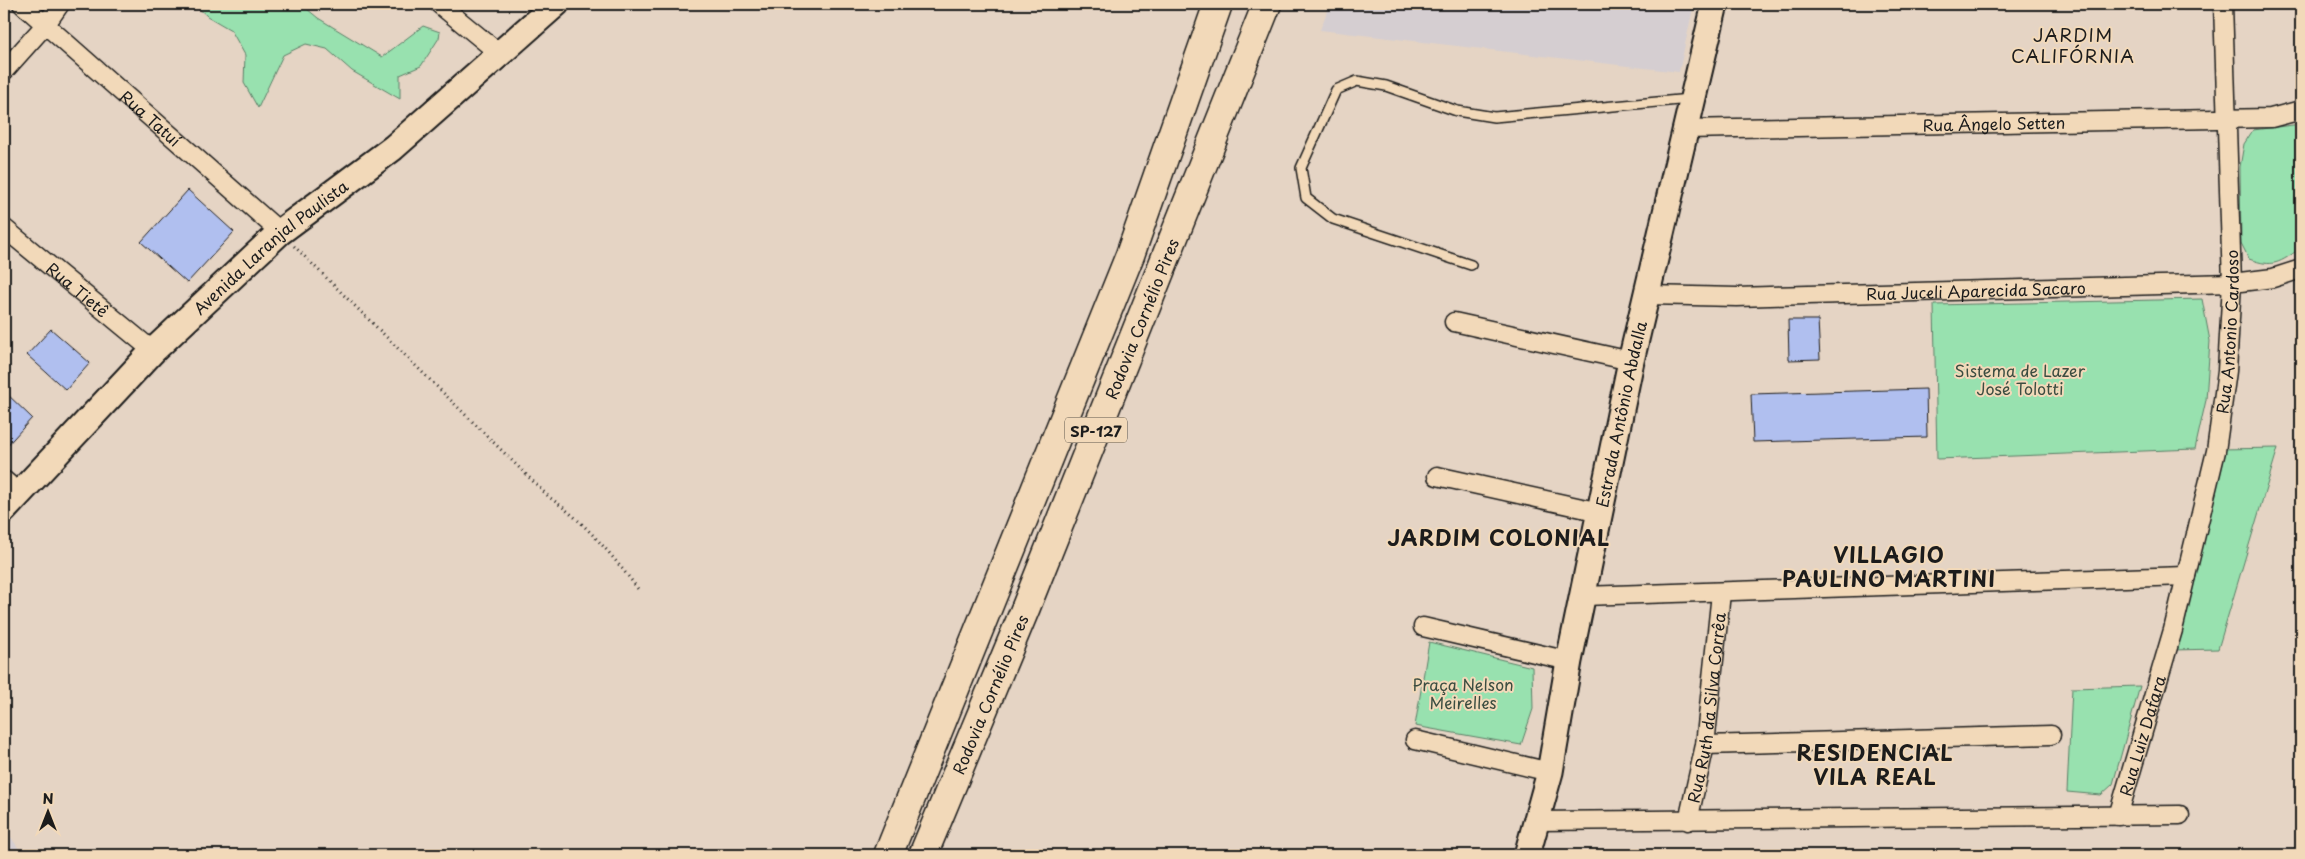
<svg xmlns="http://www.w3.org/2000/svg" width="2305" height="859" viewBox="0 0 2305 859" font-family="'Playpen Sans',sans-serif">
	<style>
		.built { fill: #d5ced1 }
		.green { fill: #98e1af; stroke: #5a7e66 }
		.building { fill: #b0bfef; stroke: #1c1c1c }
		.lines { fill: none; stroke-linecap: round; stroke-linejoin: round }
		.lane-casing { stroke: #1c1c1c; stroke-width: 12 }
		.street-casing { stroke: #1c1c1c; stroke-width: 21 }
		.secondary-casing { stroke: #1c1c1c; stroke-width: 29 }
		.primary-casing { stroke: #1c1c1c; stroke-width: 31 }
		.path { stroke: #1c1c1c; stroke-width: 3; stroke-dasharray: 1 4; stroke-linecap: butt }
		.lane { stroke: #f2d9b9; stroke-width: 9 }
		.street { stroke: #f2d9b9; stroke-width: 18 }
		.secondary { stroke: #f2d9b9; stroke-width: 25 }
		.primary { stroke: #f2d9b9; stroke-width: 28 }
		.labels { text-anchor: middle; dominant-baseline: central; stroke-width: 4; stroke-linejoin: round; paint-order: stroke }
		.shield { fill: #f2d9b9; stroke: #5c554b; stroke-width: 1 }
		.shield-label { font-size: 15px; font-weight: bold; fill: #1c1c1c }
		.street-label { font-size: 16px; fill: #1c1c1c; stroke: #f2d9b9 }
		.park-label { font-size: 16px; fill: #3b4d41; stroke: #f2d9b9 }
		.neighbourhood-label { font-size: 18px; letter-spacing: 1px; fill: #1c1c1c; stroke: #f2d9b9 }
		.district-label { font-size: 21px; font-weight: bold; letter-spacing: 1px; fill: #1c1c1c; stroke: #f2d9b9 }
	</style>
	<rect width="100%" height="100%" fill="#e5d4c4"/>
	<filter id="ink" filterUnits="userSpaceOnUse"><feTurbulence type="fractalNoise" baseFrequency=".02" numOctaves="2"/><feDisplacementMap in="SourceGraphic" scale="10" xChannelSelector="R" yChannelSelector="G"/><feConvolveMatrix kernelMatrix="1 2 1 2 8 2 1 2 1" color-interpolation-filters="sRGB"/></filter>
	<g filter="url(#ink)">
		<!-- built -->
		<path class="built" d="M1330,4h364l-15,68 -359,-42z
			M4,827l19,28h-19z"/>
		<!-- green -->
		<path class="green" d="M194,4h107l17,14 64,39 41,-31 17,6 -1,6 -18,28 -21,9v24l-48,-28 -25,-22 -21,-5 -23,11 -25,53 -14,-25 1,-28 -14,-25 -24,-14z
			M2301,124v124c-22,15 -27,20 -52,11l-8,-16 -1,-76 4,-23 9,-14z
			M2202,299l8,42 -4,59 -11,49 -258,10 -3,-154z
			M2278,448l-60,201 -45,1 48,-201z
			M1429,642l103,25 1,42 -12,36 -106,-19z
			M2140,686l-27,98 -12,11 -34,-3 5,-104z"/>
		<!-- building -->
		<path class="building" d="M188,190l46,42 -47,51 -46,-41z
			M1788,320h30l2,39 -31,1z
			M51,329l39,34 -24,27 -39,-35z
			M1926,389l1,48 -174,5 -2,-48z
			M4,391l28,27 -28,31z"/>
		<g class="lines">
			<!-- lane casing -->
			<g class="lane-casing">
				<path id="lane" d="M1471,265l-138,-46 -27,-21 -5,-30 35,-78 21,-9 29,5 71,25 37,6 196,-18"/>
			</g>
			<!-- street casing -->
			<g class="street-casing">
				<g id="street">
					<path id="s1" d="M22,4l258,228"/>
					<path d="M439,4l61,50"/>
					<path d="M4,71l42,-47 14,-20"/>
					<path id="s2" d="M1686,129l585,-11 30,-8"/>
					<path id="s3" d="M4,228l149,123"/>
					<path id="s4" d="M1647,295l90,2 495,-14 41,-5 28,-9"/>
					<path d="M1454,322l177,39"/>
					<path d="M1437,476l163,36"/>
					<path d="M4,480l15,13"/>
					<path d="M1583,596l603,-20"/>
					<path d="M1423,627l146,34"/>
					<path d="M1415,740l135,32"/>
					<path d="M1705,745l346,-10"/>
					<path id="s5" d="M2118,816l55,-186 43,-179 11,-80 5,-88 -9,-279"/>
					<path d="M1536,821l644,-6"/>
					<path id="s6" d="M1688,821l17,-76 16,-152"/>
				</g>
			</g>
			<!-- secondary casing -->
			<g class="secondary-casing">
				<g id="secondary">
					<path id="s7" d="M4,510l149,-159 127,-119 113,-84 163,-144"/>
					<path id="s8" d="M1527,855l23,-83 19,-111 62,-300 84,-357"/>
				</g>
			</g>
			<!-- primary casing -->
			<g class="primary-casing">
				<g id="primary">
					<path d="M888,855l242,-600 88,-251"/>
					<path id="s9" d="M923,855l103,-248 241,-603"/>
				</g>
			</g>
			<!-- path -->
			<path class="path" d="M294,246l255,251c35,24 63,58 89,92"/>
			<!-- lane -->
			<use href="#lane" class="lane"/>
			<!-- street -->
			<use href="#street" class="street"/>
			<!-- secondary -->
			<use href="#secondary" class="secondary"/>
			<!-- primary -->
			<use href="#primary" class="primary"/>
		</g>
	</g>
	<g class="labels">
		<!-- shield labels -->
		<rect class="shield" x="1065" y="417.5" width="62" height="25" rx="4"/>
		<g class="shield-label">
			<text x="1096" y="430">SP-127</text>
		</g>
		<!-- street labels -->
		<g class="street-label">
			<text stroke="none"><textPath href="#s1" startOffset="172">Rua Tatuí</textPath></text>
			<text stroke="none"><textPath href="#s2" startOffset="308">Rua Ângelo Setten</textPath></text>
			<text stroke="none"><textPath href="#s7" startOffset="375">Avenida Laranjal Paulista</textPath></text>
			<text stroke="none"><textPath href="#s3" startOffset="96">Rua Tietê</textPath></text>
			<text stroke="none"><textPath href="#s4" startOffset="329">Rua Juceli Aparecida Sacaro</textPath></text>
			<text stroke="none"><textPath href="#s9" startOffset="579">Rodovia Cornélio Pires</textPath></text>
			<text stroke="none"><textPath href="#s5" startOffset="498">Rua Antonio Cardoso</textPath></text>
			<text stroke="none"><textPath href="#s8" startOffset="451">Estrada Antônio Abdalla</textPath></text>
			<text stroke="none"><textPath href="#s9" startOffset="174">Rodovia Cornélio Pires</textPath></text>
			<text stroke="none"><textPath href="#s6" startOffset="115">Rua Ruth da Silva Corrêa</textPath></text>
			<text stroke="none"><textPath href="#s5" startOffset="84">Rua Luiz Dafara</textPath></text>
		</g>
		<!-- park labels -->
		<g class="park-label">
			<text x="2020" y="370">Sistema de Lazer<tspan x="2020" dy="18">José Tolotti</tspan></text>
			<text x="1463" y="684">Praça Nelson<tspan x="1463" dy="18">Meirelles</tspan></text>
		</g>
		<!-- neighbourhood labels -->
		<g class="neighbourhood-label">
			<text x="2073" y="34">JARDIM<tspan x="2073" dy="21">CALIFÓRNIA</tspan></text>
		</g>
		<!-- district labels -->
		<g class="district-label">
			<text x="1499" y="537">JARDIM COLONIAL</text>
			<text x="1889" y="554">VILLAGIO<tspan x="1889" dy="24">PAULINO MARTINI</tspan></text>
			<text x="1875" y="752">RESIDENCIAL<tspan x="1875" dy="24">VILA REAL</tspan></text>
		</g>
	</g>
	<!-- margin -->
	<rect width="2305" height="859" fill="none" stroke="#f2d9b9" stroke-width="20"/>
	<rect x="10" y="10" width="2285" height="839" fill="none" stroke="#1c1c1c" stroke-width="2" filter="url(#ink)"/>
	<!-- north arrow -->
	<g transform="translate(48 812)" stroke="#f2d9b9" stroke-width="4" paint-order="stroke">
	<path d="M0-4L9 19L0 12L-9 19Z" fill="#1c1c1c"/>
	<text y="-8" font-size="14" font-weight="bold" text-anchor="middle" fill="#1c1c1c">N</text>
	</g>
</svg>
